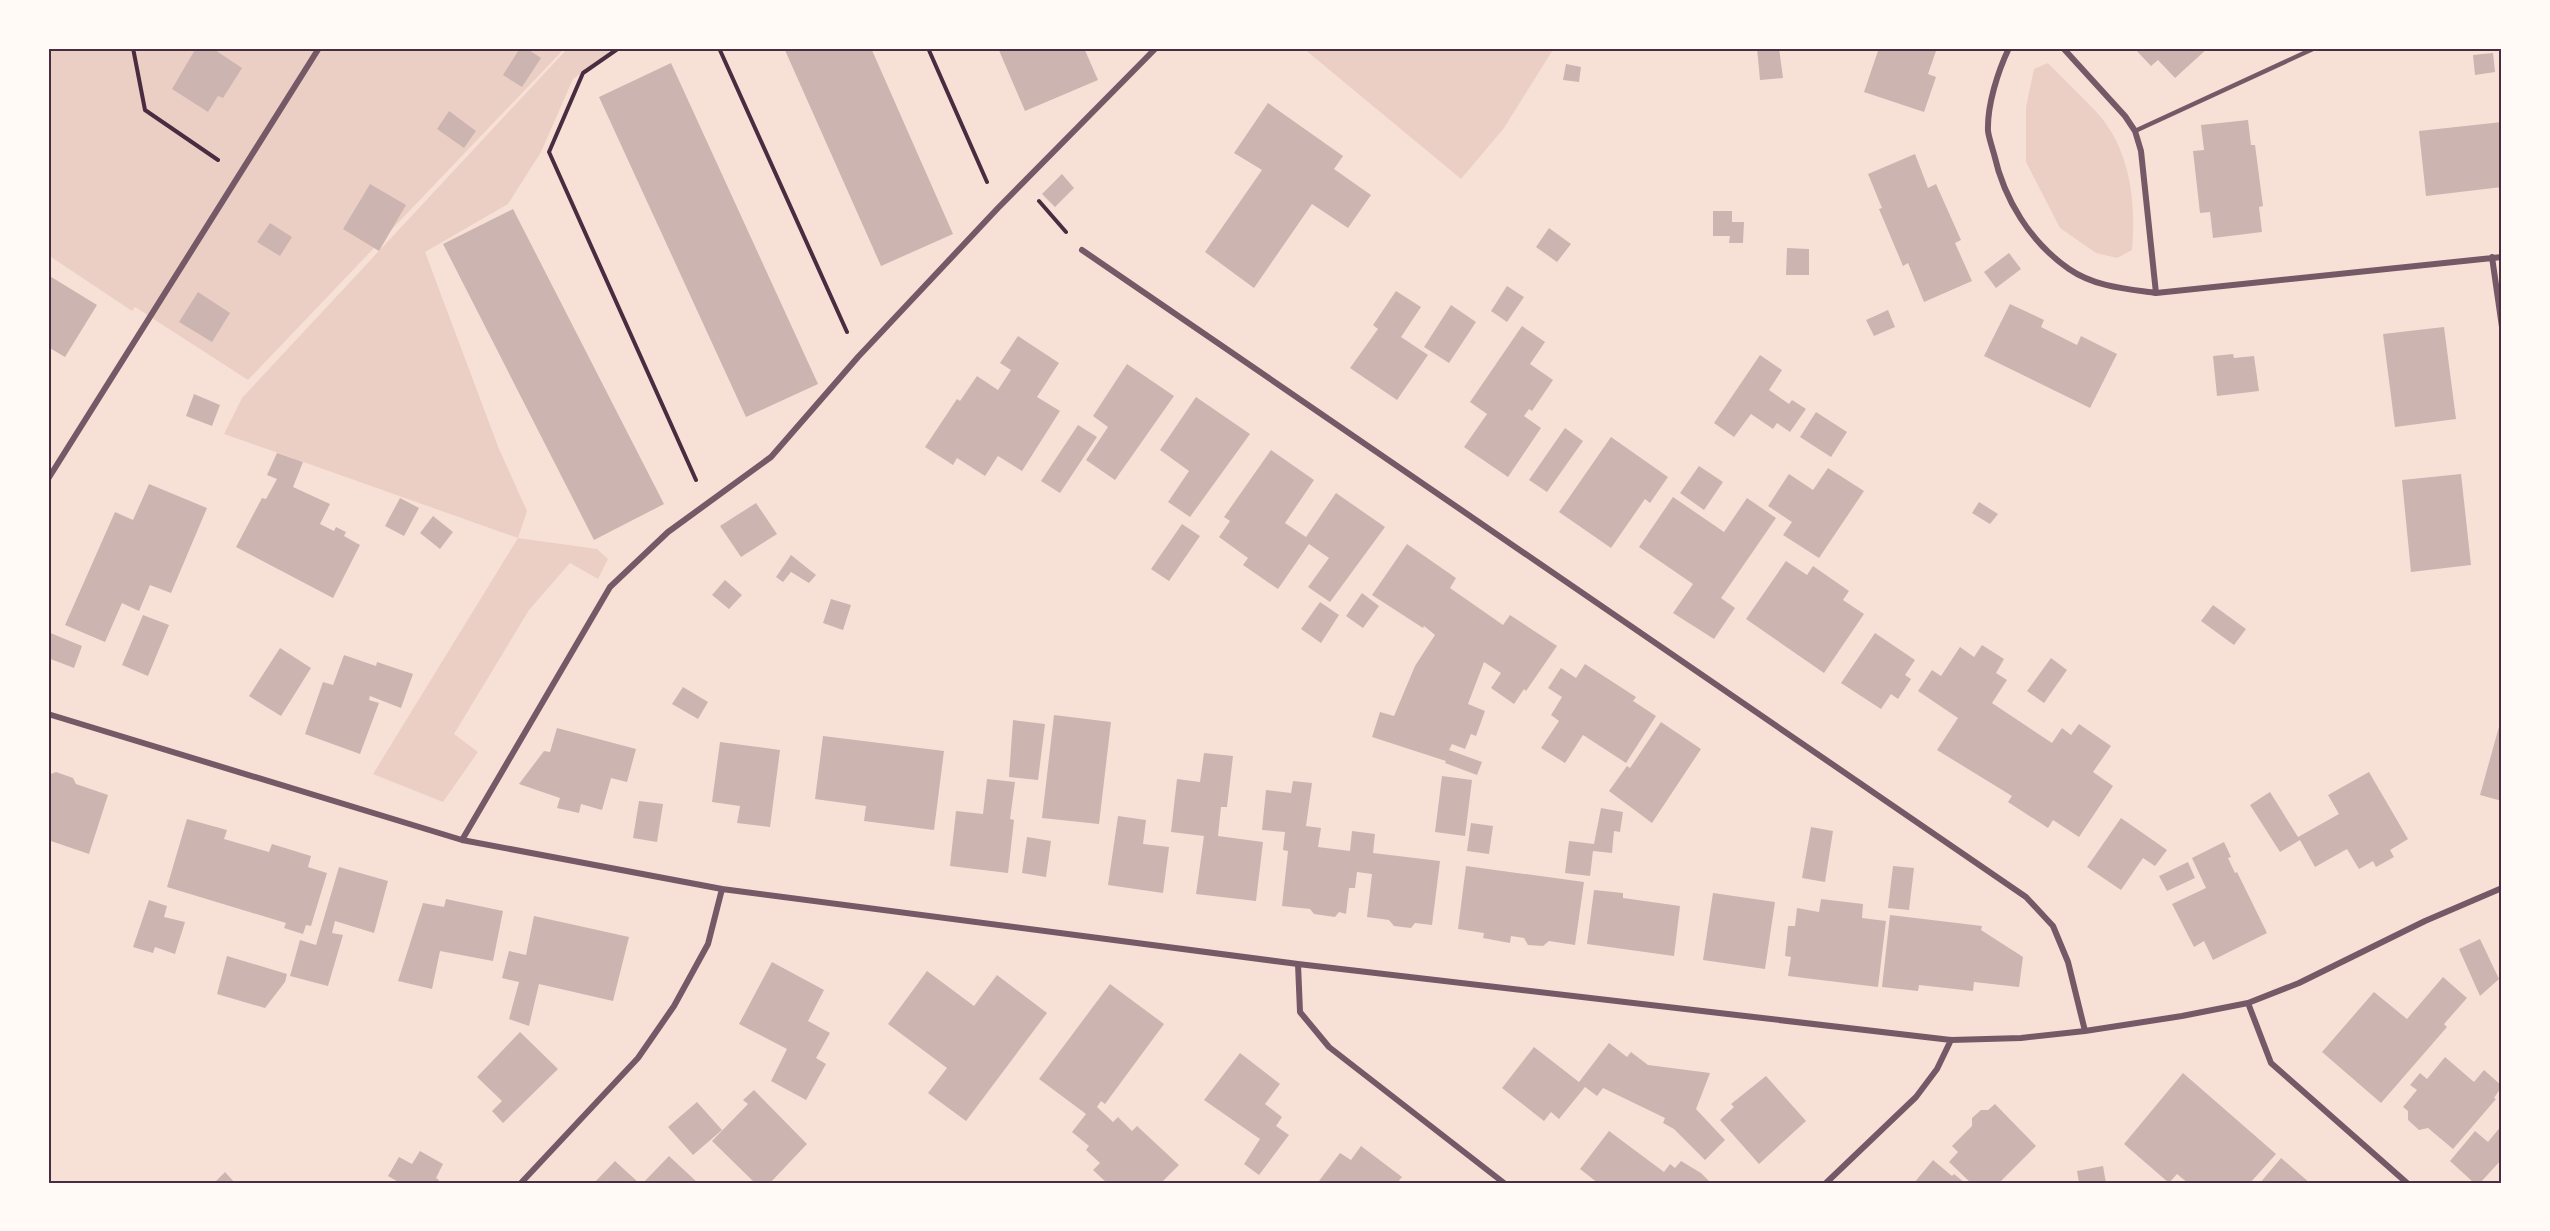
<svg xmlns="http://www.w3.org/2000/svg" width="2550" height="1231" viewBox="0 0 2550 1231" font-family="Barlow,sans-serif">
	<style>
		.green { fill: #ebcfc5 }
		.building { fill: #ccb4b1 }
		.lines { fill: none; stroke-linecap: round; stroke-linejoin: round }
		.path { stroke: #4a2c40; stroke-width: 4 }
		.service { stroke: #755966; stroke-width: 4.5 }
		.minor { stroke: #755966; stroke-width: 6 }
		.neatline { fill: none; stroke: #4a2c40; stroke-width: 2 }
	</style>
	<rect width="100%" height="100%" fill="#f7e1d7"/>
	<!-- green -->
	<path class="green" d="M48,48h517l-317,332 -113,-73 -3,4 -84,-56z
		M568,48h48l-43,31 -32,73 -33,52 -83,48 74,197 28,62 -9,27 79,11 11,10 -10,20 -28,-16 -41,47 -75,124 24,18 -35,50 -70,-28 145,-236 -294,-104 18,-36z
		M1303,48h251l-50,80 -43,51z
		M2048,63c17,18 36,35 52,53 31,37 36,88 32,134l-15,8 -21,-5 -36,-25 -34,-66v-55l8,-38z"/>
	<!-- building -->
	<path class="building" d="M196,48h16l30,20 -19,30 -5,-2 -10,16 -36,-23z
		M520,48h6l15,10 -19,29 -19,-12z
		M784,48h87l82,186 -72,32z
		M998,48h86l14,32 -73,31z
		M1757,48h22l4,30 -23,2z
		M1879,48h58l-9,26 8,3 -12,35 -60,-20z
		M2134,48h74l-33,30 -17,-18 -7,6z
		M2493,53l2,19 -20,3 -2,-20z
		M671,63l147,321 -72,33 -147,-320z
		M1566,64l15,3 -2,15 -16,-2z
		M1268,103l75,53 -9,13 37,26 -23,33 -36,-24 -58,84 -49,-36 57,-82 -28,-17z
		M449,111l27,20 -12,17 -27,-19z
		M2248,120l3,25h4l8,61 -4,1 3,25 -49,6 -3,-26 -10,1 -7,-62 11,-1 -3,-25z
		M2502,122v65l-76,9 -7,-65z
		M1915,154l13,34 8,-4 25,56 -6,3 17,38 -48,21 -16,-39 -5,3 -24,-57 3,-1 -14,-34z
		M1062,174l12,14 -19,19 -13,-13z
		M370,184l36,21 -27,46 -36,-22z
		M513,209l151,295 -70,36 -151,-296z
		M1713,211h19v11h12l-1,21h-14l1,-7h-17z
		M270,223l22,14 -12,19 -23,-14z
		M1549,228l22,16 -14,18 -21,-15z
		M1787,248l22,1v26h-23z
		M2009,253l12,16 -25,19 -12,-16z
		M48,275l49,30 -32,52 -17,-10z
		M1507,286l17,11 -17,25 -16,-11z
		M1396,291l25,16 -20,30 27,18 -31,45 -47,-32 28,-39 -5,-4z
		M198,292l32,21 -18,29 -33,-20z
		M2010,304l34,16 -3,7 36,18 4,-9 36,18 -27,54 -106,-52z
		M1451,305l25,17 -27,41 -25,-16z
		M1888,310l7,17 -21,9 -8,-16z
		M1522,326l23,16 -15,22 23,16 -21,31 -3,-2 -5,7 17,12 -33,49 -44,-30 23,-33 -17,-12z
		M2444,327l12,92 -61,8 -12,-93z
		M1018,336l41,27 -22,34 23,14 -38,60 -24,-15 -13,20 -28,-18 -4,7 -28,-18 32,-48 3,2 17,-25 21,14 13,-20 -11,-7z
		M2233,354l1,4 20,-2 5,35 -42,5 -4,-40z
		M1760,355l22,15 -13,20 20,14 3,-4 14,9 -16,23 -13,-9 -4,6 -22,-15 -17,23 -20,-14z
		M1127,364l47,32 -59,84 -29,-20 22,-33 -15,-11z
		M194,394l26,11 -8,21 -26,-10z
		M1196,397l54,37 -60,83 -22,-15 21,-31 -29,-21z
		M1816,412l31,20 -16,25 -31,-20z
		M1078,425l19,12 -37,56 -19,-12z
		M1565,428l18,13 -36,51 -18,-12z
		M1611,437l57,40 -18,26 -5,-4 -34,49 -52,-36z
		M1271,450l43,30 -29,43 21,14 30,-44 49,34 -55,75 -22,-15 21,-29 -20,-14 -31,45 -35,-24 5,-7 -29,-21 11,-16 -6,-4z
		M277,453l26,9 -10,25 37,17 -10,20 14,7 2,-4 10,5 -2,4 16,9 -27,53 -97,-51 26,-49 4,1 11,-20 -10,-4z
		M1699,466l24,16 -19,28 -24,-17z
		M1828,468l36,23 -45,67 -36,-23 9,-13 -24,-16 21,-32 24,16z
		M2461,474l10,91 -60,7 -9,-92z
		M149,484l58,24 -36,85 -21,-8 -11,26 -17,-8 -17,39 -40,-17 50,-113 18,8z
		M1673,497l51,35 23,-34 29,20 -55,80 14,10 -21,31 -41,-26 20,-29 -54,-37z
		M400,498l19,10 -15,28 -19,-10z
		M1979,502l19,12 -8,10 -18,-11z
		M756,503l21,31 -36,23 -21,-31z
		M433,516l20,16 -13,17 -20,-16z
		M1182,524l18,12 -31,45 -18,-12z
		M1407,544l49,34 -6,10 53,37 7,-10 47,31 -31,45 -2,-2 -10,15 -23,-16 10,-15 -17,-11 -16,42 17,7 -9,25 -5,-2 -6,15 -13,-5 -3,6 33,12 -5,13 -32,-12 1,-2 -74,-24 8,-25 14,4 21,-50 20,-31 -11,-9 -1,2 -51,-33z
		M791,555l25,20 -7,8 -18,-11 -8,10 -7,-5z
		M1786,561l21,14 6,-9 36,25 -6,9 21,14 -40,59 -78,-54z
		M725,580l17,15 -13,14 -17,-14z
		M1362,593l17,13 -16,22 -17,-12z
		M831,599l20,6 -8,25 -20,-7z
		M1320,602l19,13 -18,28 -20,-14z
		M2213,605l33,24 -12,16 -33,-24z
		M143,615l26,10 -21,51 -26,-11z
		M48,632l34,14 -8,22 -26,-10z
		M1875,633l40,27 -10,15 6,4 -13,20 -7,-5 -10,15 -40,-26z
		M1982,645l22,14 -8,14 11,7 -15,23 60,40 10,-15 9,7 8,-11 32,22 -18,26 20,14 -34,51 -26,-17 -5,8 -40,-26 4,-6 -75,-46 21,-32 -40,-27 14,-21 9,6 19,-29 14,10z
		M280,648l31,20 -30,48 -32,-20z
		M344,655l32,11 1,-4 36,12 -12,34 -31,-12 -1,4 10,3 -19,51 -55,-20 18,-52 10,3z
		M2051,658l16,12 -23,33 -17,-12z
		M1585,664l51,33 -3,4 23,15 -30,47 -43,-28 -18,28 -24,-15 18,-27 -8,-6 11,-18 -14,-9 13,-20 15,10z
		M683,687l25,15 -10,17 -26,-15z
		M1054,715l57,7 -12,102 -57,-6z
		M2502,716v85l-22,-6z
		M1013,720l32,4 -7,56 -29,-3z
		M1661,722l40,27 -49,74 -43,-32 18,-25 3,2z
		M557,728l79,21 -9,33 -16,-4 -9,32 -21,-6 -2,9 -22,-5 3,-10 -41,-14 25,-33 6,1z
		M823,736l121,15 -10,79 -70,-9 2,-15 -51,-7z
		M720,742l60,8 -10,77 -33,-4 3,-17 -28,-4z
		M1204,753l29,3 -6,51h-6l-3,29 45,6 -7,59 -60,-7 8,-58 -33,-4 6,-53 23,3z
		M56,772l17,6 3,6 32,11 -19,59 -41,-14v-65z
		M2369,772l39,67 -18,11 4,7 -18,10 -3,-6 -14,8 -12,-20 -32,18 -15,-27 -20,12 -30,-47 20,-13 28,45 41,-23 -11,-19z
		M1442,776l30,4 -7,56 -30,-4z
		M987,779l28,3 -5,37 4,1 -6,53 -58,-7 6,-55 27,3z
		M1293,781l19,2 -6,43 15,2 -3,19 32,4 2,-20 23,3 -2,19 67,8 -8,64 -17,-2 -4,5 -17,-2 -5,-6 -22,-3 5,-43 -15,-2 -2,16h-6l-3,26 -7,-2 -4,5 -21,-3 -4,-5 -28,-3 6,-55 -5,-1 2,-18 -23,-2 4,-40 25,3z
		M639,801l24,3 -6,38 -24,-4z
		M1601,808l22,4 -3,20 -6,-1 -2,22 -19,-2 -3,25 -25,-3 4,-32 25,3z
		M1118,816l28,4 -3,24 26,3 -6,46 -55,-8z
		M2121,818l46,32 -12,16 -12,-8 -22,32 -34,-23z
		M187,819l40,11 -3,9 45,13 3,-8 39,12 -3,11 19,6 -16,53 -5,-1 -3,9 -19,-6 2,-5 -119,-36z
		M1471,823l22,3 -4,28 -22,-3z
		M1811,827l22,4 -8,51 -23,-4z
		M1027,837l24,4 -5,36 -24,-4z
		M2224,842l7,15 -3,1 7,15 2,-1 30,61 -54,27 -9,-19 -10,6 -22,-43 34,-16 -14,-30z
		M2188,862l7,16 -28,13 -8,-15z
		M1466,866l118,16 -9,63 -26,-4 -6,5 -15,-1 -4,-7 -13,-2 -1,7 -27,-5 1,-5 -26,-4z
		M1893,866l21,2 -5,42 -21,-2z
		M339,867l49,14 -14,52 -39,-12 -3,12 11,2 -15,51 -38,-10 10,-36 16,5z
		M1594,890l29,3v5l57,8 -6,50 -87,-12z
		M1713,893l62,9 -10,67 -62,-9z
		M446,899l57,12 -10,50 -53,-10 -8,38 -34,-8 25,-78 21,4z
		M1821,899l42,5 -1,14 24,3 -8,66 -90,-11 3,-19 -6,-1 3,-30h7l2,-18 22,4z
		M149,900l18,6 -3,11 21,5 -10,32 -20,-7 -2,6 -20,-6z
		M1890,915l92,11 -1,4 42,27 -4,30 -45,-5 -1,9 -54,-6 -1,6 -36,-4z
		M534,916l95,21 -16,64 -74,-17 -10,42 -20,-7 10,-37 -17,-4 7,-27 17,4z
		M2480,939l19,40 -19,17 -21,-47z
		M227,956l60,18 -2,8 -20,26 -48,-14z
		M772,962l52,28 -16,31 22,12 -14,25 10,6 -20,36 -35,-19 16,-32 -48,-25z
		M927,971l47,35 23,-31 50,38 -81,108 -38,-28 19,-25 -59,-44z
		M2443,977l24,21 -23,26 3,3 -66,76 -59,-51 52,-60 33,27z
		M1110,984l54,40 -59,80 -4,-3 -4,6 16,15 5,-5 14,14 5,-5 42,39 -18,18h-54l-14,-13 7,-7 -14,-13 3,-4 -17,-14 14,-18 -47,-35z
		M520,1032l38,37 -55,54 -11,-12 10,-10 -25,-24z
		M1609,1043l18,14 4,-5 17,13 62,8 -14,36 29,31 -20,20 -31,-31 -11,-6 2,-5 -62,-30 -6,8 -12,-9 -26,32 -8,-7 -7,9 -42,-33 32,-41 45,35z
		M1240,1053l40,31 -15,20 17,13 -6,9 13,9 -30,40 -15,-11 16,-25 -56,-39z
		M2445,1057l29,25 10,-12 18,16 -8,12 2,1 -43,50 -25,-21 -9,2 -11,-10v-9l-5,-4 14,-17 -7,-5 10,-12 7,6z
		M2183,1073l93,81 -26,29h-62l-11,-9 -8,9 -45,-39z
		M1766,1076l40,45 -47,43 -39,-44 14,-13 -3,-3z
		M754,1090l53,54 -37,39h-15l-43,-42 36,-37 -5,-4z
		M697,1102l25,28 -29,25 -25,-28z
		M1995,1104l41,42 -37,37h-28l-22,-21 9,-10 -6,-6 20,-20v-8l9,-8h7z
		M2502,1125v34l-22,24h-6l-24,-22 25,-30 13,11z
		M1609,1131l55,41 6,-8 5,4 6,-7 20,12 10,10h-113l-18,-14z
		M1361,1146l41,31 -5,6h-75l-3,-2 21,-28 11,7z
		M420,1151l23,13 -7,14 3,2 -2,3h-37l-12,-7 11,-19 13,7z
		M669,1156l29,27h-55z
		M2281,1158l29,25h-50z
		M1933,1160l19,16 2,-2 11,9h-51z
		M615,1161l24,22h-45z
		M2103,1166l3,17h-27l-2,-12z
		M225,1172l10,11h-21z"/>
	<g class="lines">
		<!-- path -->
		<path class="path" d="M133,48l12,62 73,50
			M619,48l-36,25 -34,79 147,328
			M719,48l128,284
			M928,48l59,134
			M1039,201l27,31"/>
		<!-- service -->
		<path class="service" d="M2135,131l180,-83"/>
		<!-- minor -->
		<path class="minor" d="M2009,48c-11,23 -22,57 -21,83 1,7 4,16 6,23 10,45 36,88 75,115 26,18 58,20 87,24l346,-36
			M2063,48l62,68 10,15 6,20 15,142
			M1082,250l944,647 27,29 15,36 17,69
			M2492,257l10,70
			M48,479l271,-431
			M48,714l414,126 260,49 576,75 653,76 70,-2 64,-7 97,-15 66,-13 51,-20 126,-62 77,-33
			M462,840l148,-253 58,-55 103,-75 87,-100 140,-149 158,-160
			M1298,964l2,48 29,35 175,136
			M2248,1003l23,60 136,120
			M521,1183l117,-125 36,-52 34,-62 14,-55
			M1826,1183l90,-86 21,-28 14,-29"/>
	</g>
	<!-- border -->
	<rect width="2550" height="1231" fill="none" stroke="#fffaf5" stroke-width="99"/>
	<rect x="50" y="50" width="2450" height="1132" class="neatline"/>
</svg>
